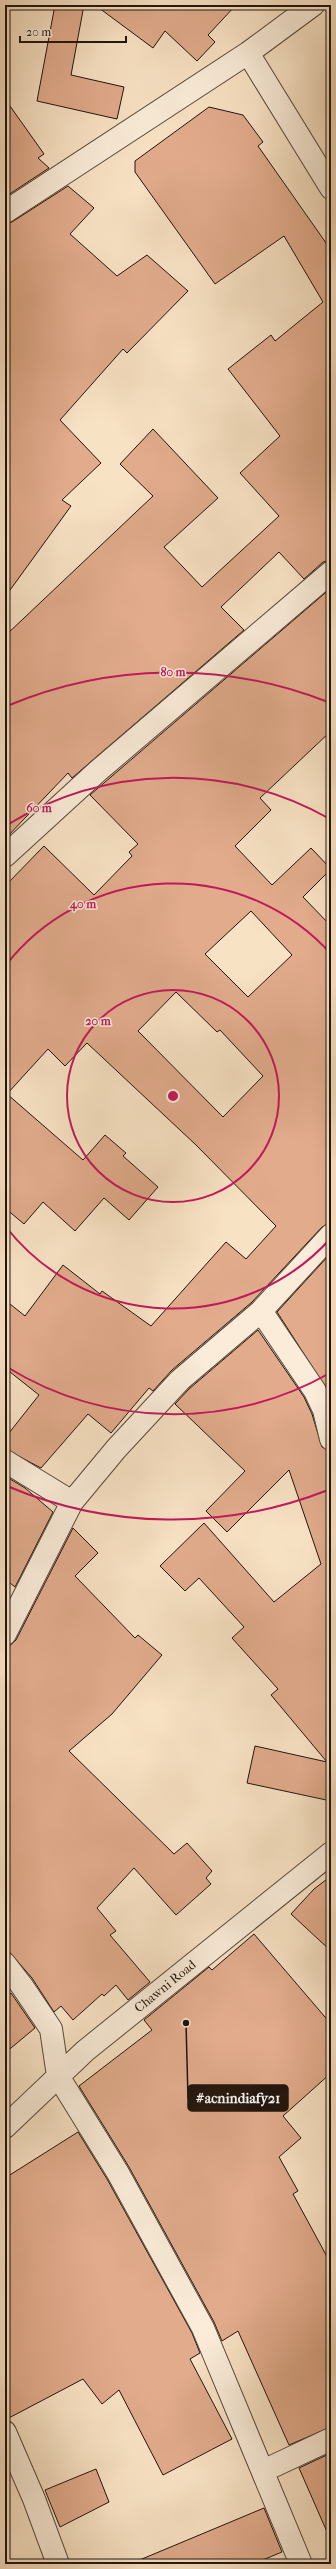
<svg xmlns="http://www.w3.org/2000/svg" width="336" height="2569" viewBox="0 0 336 2569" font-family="'IM FELL French Canon',serif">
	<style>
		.building { fill: #e1ab8c; stroke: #20140d; fill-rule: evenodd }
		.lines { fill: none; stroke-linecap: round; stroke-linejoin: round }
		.minor-casing { stroke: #56483b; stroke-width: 24 }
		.minor { stroke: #faecd9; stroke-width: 22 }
		.ring { fill: none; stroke: #c2185b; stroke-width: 2 }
		.labels { text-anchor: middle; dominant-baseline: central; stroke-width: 3; stroke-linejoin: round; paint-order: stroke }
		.street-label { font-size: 13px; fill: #20140d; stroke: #faecd9 }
		.centre { fill: #c2185b; stroke: #faecd9; stroke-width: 2 }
		.ring-label { font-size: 12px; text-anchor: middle; font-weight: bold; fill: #c2185b; stroke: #faecd9; stroke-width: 3; stroke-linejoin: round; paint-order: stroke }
		.leader { fill: none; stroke: #20140d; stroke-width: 1.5 }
		.callout-dot { fill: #20140d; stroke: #faecd9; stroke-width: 1.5 }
		.callout { fill: #20140d; stroke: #20140d; stroke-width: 1.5 }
		.callout-label { font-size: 14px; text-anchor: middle; font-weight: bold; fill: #fff }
	</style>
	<rect width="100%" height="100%" fill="#f8e2c4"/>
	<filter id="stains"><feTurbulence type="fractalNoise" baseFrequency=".005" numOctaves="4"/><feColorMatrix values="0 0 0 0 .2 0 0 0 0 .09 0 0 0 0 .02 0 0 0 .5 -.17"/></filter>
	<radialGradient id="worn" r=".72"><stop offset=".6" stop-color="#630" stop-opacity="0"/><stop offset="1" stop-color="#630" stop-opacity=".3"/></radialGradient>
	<!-- building -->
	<path class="building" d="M55,5h29l-13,70 53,12 -7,32 -80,-18z
		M95,5h141l-28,30 7,7 -18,19 -32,-30 -12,17z
		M5,99l39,55 -6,4 11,10 -44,29z
		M209,107l34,8 20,27 -5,4 73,104v310l-8,2 -19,17 -25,-27 -58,55 23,23 -172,148 -4,-5 -63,66v-203l148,-140 -33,-32 33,-35 65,69 -54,49 38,40 77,-71 -39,-43 40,-37 -52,-67 43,-34 4,6 48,-39 -39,-66 -69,48 -80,-112v-11z
		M68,186l26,22 -24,26 47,42 30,-21 41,36 -61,62 -4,-4 -63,71 41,43 -39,37 9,6 -66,91v-373l7,-2z
		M331,588v143l-71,67 11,12 -36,36 37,39 39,-37 20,21 -28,28 28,29v297l-9,4 -70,75 -80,68 -19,21 -4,-3 -38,45 -23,-19 -47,54 -36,-19v-11l34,-43 -34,-27v-68l20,16 38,-51 37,29 2,-3 49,35 75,-84 20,17 30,-33 -80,-81 -109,-102 -22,23 -17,-17 -41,45 76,66 22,-25 21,18 -3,3 35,31 -29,33 -25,-22 -29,33 -32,-29 -19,22 -19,-16v-322l39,-40 50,49 38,-39 -3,-4 9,-8 -48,-49zM251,911l41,44 -44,42 -43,-43zM176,992l41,40 3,-2 43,46 -40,41 -85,-86z
		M331,1253v143l-54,-84z
		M258,1330l46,67 8,17 10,33 9,4v350l-84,-18 8,-37 72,16 -56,-67 7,-6 -46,-51 12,-11 -45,-49 -14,13 -25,-25 44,-43 70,79 47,-38 -32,-94 -62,62 -21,-21 39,-40 -70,-67 14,-15z
		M5,1476l20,12 28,24 -38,75 -10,-8z
		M73,1528l25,25 -23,23 60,62 3,-3 24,20 -50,59 -43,37 105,103 13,-11 25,28 -6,7 5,6 -35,31 -42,-47 -37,40 19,23 -6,4 40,47 -22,18 -12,-15 -12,11 -2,-2 -29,26 -12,-14 -7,6 -22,-34 -27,-31v-297l11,-10z
		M331,1876v75l-40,-37 23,-25z
		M254,1934l77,90v49l-48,43 18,22 -22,19 19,34 -5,3 38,70v163l-42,18 -51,-114 -16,10 -8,-19 -85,-155 -50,-81 73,-56 -8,-10 65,-53 3,3z
		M11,1993l24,35 -30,25v-55z
		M78,2132l29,47 85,154 8,20 -10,6 42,80 -69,36 -44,-85 -17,14 -19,-25 -78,41v-242z
		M331,2453v88l-32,-73z
		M96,2469l13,33 -49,25 -15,-37z
		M264,2508l18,44 -29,12h-123z"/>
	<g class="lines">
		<!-- minor casing -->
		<g class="minor-casing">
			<path id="minor" d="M248,53l83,135
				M5,212l243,-159 65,-48
				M5,856l94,-86 232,-198
				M261,1311l54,80 9,19 7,29
				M5,1461l67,41
				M5,1634l67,-132 44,-53 64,-69 81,-69 70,-76
				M5,1964l17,22 29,43 7,47 60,97 85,155 98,236
				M5,2127l80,-76 246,-198
				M5,2432l29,67 24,65
				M263,2471l68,-32"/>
		</g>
		<!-- minor -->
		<use href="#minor" class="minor"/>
	</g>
	<!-- distance rings -->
	<g class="ring">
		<circle cx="173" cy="1096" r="106"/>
		<path d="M331 1238A212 212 0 0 1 6 1227M6 965A212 212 0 0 1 331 954"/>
		<path d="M330 1373A318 318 0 0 1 7 1367M7 825A318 318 0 0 1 330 819"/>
		<path d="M328 1490A424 424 0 0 1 7 1486M7 706A424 424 0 0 1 328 702"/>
	</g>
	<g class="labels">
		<!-- street labels -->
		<g class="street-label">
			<text transform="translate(165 1986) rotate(-39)">Chawni Road</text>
		</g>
	</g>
	<circle cx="173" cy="1096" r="6" class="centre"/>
	<g class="ring-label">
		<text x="173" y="676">80 m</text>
		<text x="39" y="812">60 m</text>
		<text x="83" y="908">40 m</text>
		<text x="98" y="1025">20 m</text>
	</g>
	<!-- callouts -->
	<path class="leader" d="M186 2023L188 2098"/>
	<circle class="callout-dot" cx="186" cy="2023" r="4"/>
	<rect class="callout" x="188" y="2085" width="100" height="26" rx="4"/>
	<g class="callout-label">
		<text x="238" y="2103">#acnindiafy21</text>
	</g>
	<!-- margin -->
	<rect width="336" height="2569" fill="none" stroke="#f8e2c4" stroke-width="20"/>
	<rect x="6" y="6" width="324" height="2557" fill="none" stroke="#20140d" stroke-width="2"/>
	<rect x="10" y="10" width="316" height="2549" fill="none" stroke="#20140d"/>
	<!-- scale -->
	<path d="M20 36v6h106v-6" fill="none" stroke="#20140d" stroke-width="2"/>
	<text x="26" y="36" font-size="12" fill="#20140d" stroke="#faecd9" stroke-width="3" paint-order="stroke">20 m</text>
	<rect width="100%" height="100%" filter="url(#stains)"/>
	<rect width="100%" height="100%" fill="url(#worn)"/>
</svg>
